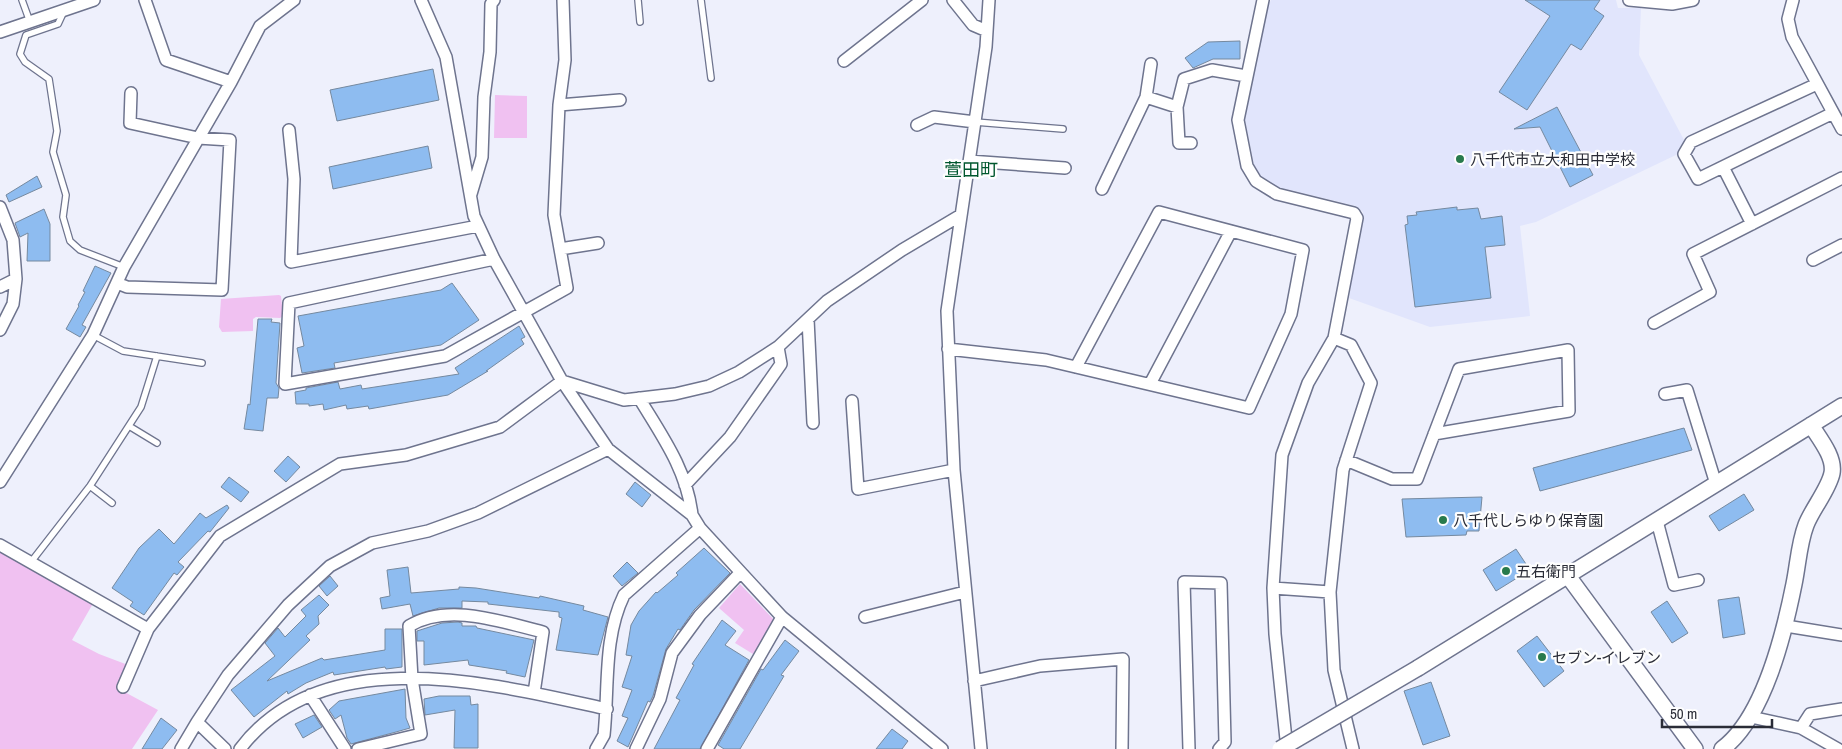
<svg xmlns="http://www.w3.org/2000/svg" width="1842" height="749" viewBox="0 0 1842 749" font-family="'Archivo Narrow','Noto Sans JP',sans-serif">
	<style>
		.built { fill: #e1e5fc }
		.green { fill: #f0c1f1 }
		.building { fill: #8ebcf0; stroke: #75899f }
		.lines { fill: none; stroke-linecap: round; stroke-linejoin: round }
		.service-casing { stroke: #6e748e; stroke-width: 8 }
		.minor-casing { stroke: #6e748e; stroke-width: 14 }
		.tertiary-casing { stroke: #6e748e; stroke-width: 18 }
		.service { stroke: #fff; stroke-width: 5.5 }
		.minor { stroke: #fff; stroke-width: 11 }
		.tertiary { stroke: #fff; stroke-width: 15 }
		.tertiary-bridge-casing { stroke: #6e748e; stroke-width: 18; stroke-linecap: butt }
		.tertiary-bridge { stroke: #fff; stroke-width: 15 }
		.poi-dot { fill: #287a4c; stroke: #fefefe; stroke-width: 2 }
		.labels { text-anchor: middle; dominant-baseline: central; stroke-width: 4.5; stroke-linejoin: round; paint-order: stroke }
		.poi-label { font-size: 15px; fill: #2a2c37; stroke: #fefefe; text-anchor: start }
		.quarter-label { font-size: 18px; fill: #00572e; stroke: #fefefe }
	</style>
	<rect width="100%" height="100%" fill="#eef0fc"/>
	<!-- built -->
	<path class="built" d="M1271,0h345l2,8h23l-2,47 45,85 -6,14 -142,68 -16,4 10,90 -100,11 -81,-29 14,-86 -7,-6 -83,-20 -12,-9 -7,-12 -9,-45 20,-108z"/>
	<!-- green -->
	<path class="green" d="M495,95l32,1v42h-33z
		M279,295l2,1 2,20 -3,2 -24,-1 -3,2v12l-31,1 -3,-5 2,-28z
		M0,547l95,53 -23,40 27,14 29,11 -9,24 39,21 -26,39h-132z
		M740,584l35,37 -22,33 -18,-11 9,-13 -25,-22z"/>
	<!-- building -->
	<path class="building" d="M1525,0h75l-6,9 10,7 -23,34 -10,-6 -44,66 -28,-18 51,-76z
		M1240,41v18h-27l-20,9 -8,-10 23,-16z
		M433,69l6,31 -102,21 -7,-31z
		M1557,107l36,68 -23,12 -30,-60 -26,2z
		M428,146l4,22 -99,21 -4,-22z
		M37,176l5,11 -33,15 -3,-7z
		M1457,207v3l21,-2 3,11 21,-3 3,29 -20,2 6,51 -76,9 -10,-82 3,-1 -1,-8 10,-1 -1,-3z
		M44,209l6,15v37h-23l1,-28 -8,4 -5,-14z
		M95,266l16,7 -29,52 4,2 -6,10 -14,-8 13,-23 -1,-1 7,-13 -2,-1z
		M452,283l27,37 -38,25 -107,18 1,5 -33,5 -5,-25 7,-2 -6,-30 143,-26z
		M258,319h14l-1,3 9,1 -4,60 3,5 -1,10h-11l-4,33 -19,-2 4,-25 2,1z
		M519,326l6,11 -4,2 3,5 -38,27h2l-40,24 -79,14 -1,-3 -21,3 -1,-4 -22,5 -1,-6 -14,2v-2h-13l-1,-12 11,-2v-2l32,-6 2,7 21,-4 1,4 97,-15 -4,-6z
		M1684,428l8,22 -152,41 -7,-23z
		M288,456l12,11 -14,15 -12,-11z
		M229,477l20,15 -8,10 -20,-15z
		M635,482l16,13 -9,12 -16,-13z
		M1744,494l10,16 -35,21 -10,-15z
		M1482,497l-3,34h-12l-1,4 -60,2 -4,-38z
		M227,505l2,3 -19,24 -2,-1 -30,31 6,5 -7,8 -3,-2 -30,42 -14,-9 3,-4 -21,-14 27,-40 20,-19 15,15 26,-31 6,5z
		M704,548l26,25 -36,37 -14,20 -2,-1 -12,20 -13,47 -3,6 -2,-1 -20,46 -11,-6 11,-23 -6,-2 10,-26 -10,-3 10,-31 -6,-1 5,-30 8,-14 17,-19 1,1 21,-18 -2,-2z
		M1516,549l14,21 -34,21 -13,-21z
		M627,562l11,11 -16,13 -9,-10z
		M408,567l3,26 48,-4v-2l17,1 63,10 1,-2 44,10 -1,4 25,7 -10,38 -42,-5 6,-32 -3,-1v-5l-71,-8v-2l-26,-1v7h-23l-26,8 -3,-12 -28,5 -2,-11 10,-2 -3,-26z
		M330,576l8,10 -11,10 -8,-10z
		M319,595l10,10 -11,11 1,8 -13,12 4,4 -43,41 55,-23 2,2 61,-10v-21h17v38l-16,2 -1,-2 -51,8 -1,-3 -27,11 -18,11 -1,-3 -33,26 -23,-27 44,-34 -10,-13 13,-15 7,9 21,-21 -5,-6z
		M1739,597l6,37 -22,4 -5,-38z
		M1667,601l21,32 -16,10 -21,-31z
		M722,620l14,11 -11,14 24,15 -49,89h-46l26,-49 -4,-2 18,-33 -2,-1z
		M458,622l4,1v3h14l1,2 57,12 -9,37 -19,-4 1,-2 -38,-6 -1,-5 -44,5v-24h-7v-10l25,-8z
		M1537,636l27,35 -20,16 -27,-36z
		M785,640l14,11 -18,24 3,1 -44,73h-16l-6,-4 43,-76 2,1z
		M1431,682l19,54 -27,9 -19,-54z
		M405,689l1,29 4,10 -14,4 -45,12 -4,-6 -6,-23 -6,4 -6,-9 10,-9z
		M439,696h31l1,9 7,-1v44h-24l1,-38 -30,5 -1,-16z
		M314,715l8,12 -19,11 -8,-14z
		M161,718l16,12 -15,19h-20z
		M892,729l16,12 -6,8h-26z"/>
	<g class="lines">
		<!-- service casing -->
		<g class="service-casing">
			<path id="service" d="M22,0l8,22
				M638,0l2,22
				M701,0l10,78
				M64,11l-6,13 -32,11 -6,19 5,8 24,17 8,52 -4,21 13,43 -3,22 7,24 10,9 44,17
				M975,122l88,7
				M93,335l30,16 79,12
				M129,426l28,17
				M90,486l22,17
				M31,562l59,-76 51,-79 16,-51"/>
		</g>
		<!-- minor casing -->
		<g class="minor-casing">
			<path id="minor" d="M145,0l21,60 65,22
				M421,0l25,57 28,159 20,43 68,122 46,68 84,66 8,13 82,89 160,132
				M953,0l20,25 14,6
				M1263,0l-25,120 9,46 9,15 21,13 77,19 3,5 -23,120 -26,45 -26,72 -9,133 2,46 12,115
				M1629,0l43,4 21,-4
				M1793,0l-5,19 4,18 50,92
				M0,32l94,-32
				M844,61l78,-61
				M1817,84l-126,58 -7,12 14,25 135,-66
				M1146,97l5,-33
				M559,105l61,-5
				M917,125l17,-8 41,5
				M289,130l5,49 -3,83 187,-36
				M1191,143h-12l-2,-36 7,-28 28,-9 34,6
				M969,161l96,7
				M1723,167l29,57
				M1102,189l44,-92 31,10
				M471,194l11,-37 2,-60 6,-45 1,-48 3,-4
				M0,207l13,33 3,39 -3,25 -13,26
				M560,249l38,-6
				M494,259l-205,44 -4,81 160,-28 122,-68 -13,-73 5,-110 6,-45 -2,-60
				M1813,260l29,-15
				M117,283l10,4 95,3 8,-150 -32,-2 -68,-15 1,-30
				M0,287l16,-8
				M808,319l5,104
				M1654,323l56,-31 -17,-38 149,-76
				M1334,338l17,7 20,38 -28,87 -13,122 4,78 19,79
				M948,349l98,11 203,48 42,-94 12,-64 -144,-38 -83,155
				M1150,384l81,-153
				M1665,394l22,-4 29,94
				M639,398c23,38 48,72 53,117
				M852,401l6,88 96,-19
				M1346,460l46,19h25l42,-110 109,-19 1,61 -135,23
				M0,482l93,-147 31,-68 107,-185 29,-56 34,-26
				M685,485l45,-48 51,-73 -3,-17
				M1657,521l17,64 24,-5
				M0,545l148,84
				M1273,588l57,4
				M865,617l100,-25
				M1786,626l56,9
				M974,681l66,-15 83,-7 -1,90
				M123,687l25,-58 72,-93 120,-72 66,-9 94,-28 62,-46 62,19 51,-6 34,-8 30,-14 39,-25 49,-46 75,-51 59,-35
				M310,695l35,54
				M1751,717l50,11 37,21
				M1801,728l9,-14 32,-5
				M181,749l16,-27
				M225,749l-28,-27 31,-47 60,-70 42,-39 42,-23 56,-12 50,-18 130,-64
				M240,749c83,-110 253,-65 367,-40
				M358,749l63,-15 -9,-55 -3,-53c39,-24 93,-4 134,6l-9,61
				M596,749l8,-14c5,-47 -1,-97 20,-140l76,-67
				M636,749l24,-50 12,-46 28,-38 40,-42
				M707,749l75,-132
				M981,749l-27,-279 -7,-159 39,-264 3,-47
				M1189,749l-5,-167 37,1 4,159 -6,7"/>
		</g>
		<!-- tertiary casing -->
		<g class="tertiary-casing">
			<path id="tertiary" d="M1568,576l127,173
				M1418,668l424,-262
				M1722,749c42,-31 62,-115 72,-165 4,-19 5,-41 12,-59 6,-16 23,-36 26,-52 3,-16 -13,-35 -21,-48"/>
		</g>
		<!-- service -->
		<use href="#service" class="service"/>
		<!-- minor -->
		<use href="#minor" class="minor"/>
		<!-- tertiary -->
		<use href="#tertiary" class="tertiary"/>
		<!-- tertiary-bridge casing -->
		<g class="tertiary-bridge-casing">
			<path id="tertiary-bridge" d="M1280,749l138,-81"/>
		</g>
		<!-- tertiary-bridge -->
		<use href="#tertiary-bridge" class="tertiary-bridge"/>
	</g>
	<!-- markers -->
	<g class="poi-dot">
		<circle cx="1460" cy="159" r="5"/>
		<circle cx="1443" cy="520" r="5"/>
		<circle cx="1506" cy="571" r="5"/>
		<circle cx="1542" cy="657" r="5"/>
	</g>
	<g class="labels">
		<!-- poi labels -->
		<g class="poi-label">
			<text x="1470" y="159">八千代市立大和田中学校</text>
			<text x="1453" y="520">八千代しらゆり保育園</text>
			<text x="1516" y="571">五右衛門</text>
			<text x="1552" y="657">セブン-イレブン</text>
		</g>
		<!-- quarter labels -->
		<g class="quarter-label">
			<text x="971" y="169">萱田町</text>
		</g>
	</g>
	<!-- scale -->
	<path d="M1662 719v8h110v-8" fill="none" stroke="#2a2c37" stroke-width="2.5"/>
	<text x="1670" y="719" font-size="15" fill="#2a2c37" stroke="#fefefe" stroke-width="4" paint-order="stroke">50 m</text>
</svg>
